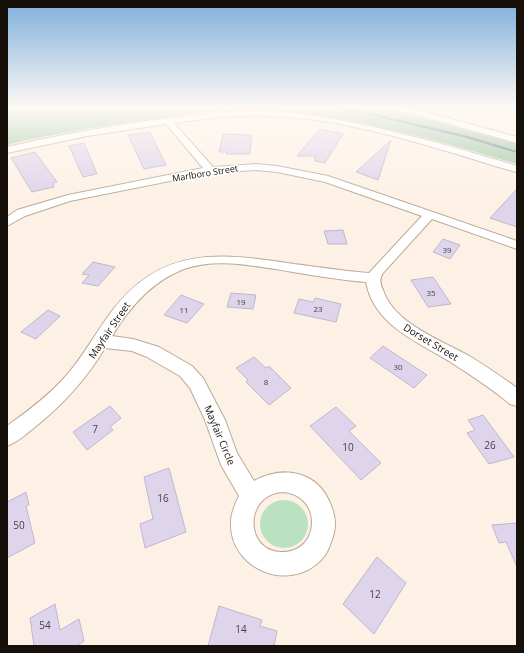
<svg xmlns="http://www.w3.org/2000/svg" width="524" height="653" viewBox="0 0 524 653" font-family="'Open Sans',sans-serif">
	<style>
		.green { fill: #bae2c1 }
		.forest { fill: #9bc5a2 }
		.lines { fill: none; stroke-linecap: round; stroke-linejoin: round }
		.stream { fill: #607890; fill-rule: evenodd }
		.building { fill: #ded4eb; stroke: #c1b7cd }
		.minor-casing { stroke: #bca998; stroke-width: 2 }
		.minor { fill: #fff; fill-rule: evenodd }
		.labels { text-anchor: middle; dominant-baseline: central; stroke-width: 3.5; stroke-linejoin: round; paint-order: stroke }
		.number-label { font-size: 8px; fill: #494142 }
		.far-street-label { font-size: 9px; fill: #17100a; stroke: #fff }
		.street-label { font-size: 10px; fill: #17100a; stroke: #fff }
		.near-number-label { font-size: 10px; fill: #494142 }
	</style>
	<rect width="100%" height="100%" fill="#fdf1e6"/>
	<!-- green -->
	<path class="green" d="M260 524a24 24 0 1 1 48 0a24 24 0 1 1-48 0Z"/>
	<!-- forest -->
	<path class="forest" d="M7,107h365l46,10 99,27v20c-57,-17 -114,-33 -173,-44 -25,-4 -51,-9 -77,-10 -34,-2 -67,3 -100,7 -54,7 -107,15 -160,28z"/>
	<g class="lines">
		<!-- stream -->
		<path class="stream" d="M323,107h8l31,4 106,25 49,15v2l-51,-15 -104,-25z"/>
	</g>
	<!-- building -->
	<path class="building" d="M320,129l23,5 -18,29 -10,-2v-5h-18z
		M150,132l16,33 -22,4 -16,-34z
		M223,134l29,1 -2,19h-24l1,-2h-8z
		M391,140l-13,40 -22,-8z
		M84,143l13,31 -14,3 -14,-31z
		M35,152l22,30 -4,1 1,4 -22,5 -21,-34z
		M517,189v38l-27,-9z
		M343,230l4,14h-19l-4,-13z
		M443,239l17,6 -10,14 -17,-7z
		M93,262l22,5 -17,19 -16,-3 7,-8 -7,-1z
		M433,277l18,27 -23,3 -17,-27z
		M231,293l25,2 -3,14 -26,-2z
		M181,295l23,9 -17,19 -23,-8z
		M315,298l26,6 -5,18 -42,-9 5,-14 14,3z
		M48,310l12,6 -24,23 -15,-7z
		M383,346l44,29 -13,13 -44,-30z
		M254,357l12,11 3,-2 22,22 -22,17 -23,-23 2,-2 -12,-12z
		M110,406l11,12 -11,9 3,3 -26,20 -14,-18z
		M336,407l20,19 -7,5 32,32 -20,17 -51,-54z
		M483,415l31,42 -25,7 -22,-31 8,-3 -7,-10z
		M169,468l17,64 -41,16 -5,-24 13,-5 -9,-42z
		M26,492l3,13 -3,1 9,37 -28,15v-56z
		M517,523v44l-11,-25 -7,1 -7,-18z
		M377,557l29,26 -32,51 -31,-30z
		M55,604l5,26 19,-11 5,22 -7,5h-43l-4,-28z
		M219,606l43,14 -2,6 17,5 -3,15h-66z"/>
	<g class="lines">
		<!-- minor casing -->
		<g class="minor-casing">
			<path id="minor" d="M386,107h16l20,4 95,26v6l-97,-27 -33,-7z
				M267,110c86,8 168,31 250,56v6c-22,-5 -43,-13 -64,-19 -61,-18 -124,-36 -188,-37 -30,-1 -61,3 -91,7l39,44 43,-3 21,2 51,10 189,65v8l-85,-30 -49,54c-4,6 -3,11 0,17 11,34 60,51 88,67 16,10 31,20 46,31v18l-7,-2c-18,-15 -38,-28 -58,-41 -33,-21 -78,-37 -86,-81 -25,-2 -49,-6 -73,-10 -34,-5 -74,-15 -109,-3 -32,12 -55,39 -72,67l21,3 26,8 33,19 11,12 22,42 12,33 17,28c29,-16 63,-10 76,22 6,14 7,25 1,39 -2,7 -5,13 -10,18 -33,34 -92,8 -90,-38 0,-9 4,-18 8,-26l-18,-31 -16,-45 -15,-32 -10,-12 -33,-19 -15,-6 -27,-3c-19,31 -41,56 -70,79 -9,7 -17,15 -28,19v-20c21,-15 41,-30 58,-49 18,-20 31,-45 47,-66 50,-66 109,-58 182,-47 25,3 50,7 75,9l53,-57 -97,-34 -48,-10 -21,-2 -46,3 -140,28 -45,15 -18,10v-9l10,-7 51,-15 135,-27 -37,-44 -79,12 -80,17v-6c51,-12 102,-21 153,-28 36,-4 71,-9 107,-9zM283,492c40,3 38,61 -2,60 -37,-1 -37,-58 2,-60z"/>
		</g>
		<!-- minor -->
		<use href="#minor" class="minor"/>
	</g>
	<!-- sky -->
	<linearGradient id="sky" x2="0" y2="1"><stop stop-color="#7eaedc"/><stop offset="0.54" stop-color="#fef9f4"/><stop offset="1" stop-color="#fef9f4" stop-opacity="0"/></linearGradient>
	<rect width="524" height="199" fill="url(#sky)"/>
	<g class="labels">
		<!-- number labels -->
		<g class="number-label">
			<text x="447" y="249">39</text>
			<text x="431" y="292">35</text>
			<text x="241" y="301">19</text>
			<text x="318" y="308">23</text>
			<text x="184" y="309">11</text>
			<text x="398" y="366">30</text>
			<text x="266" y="381">8</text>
		</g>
		<!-- far-street labels -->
		<g class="far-street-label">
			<text transform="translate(205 173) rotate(-9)">Marlboro Street</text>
		</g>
		<!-- street labels -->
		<g class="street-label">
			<text transform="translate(109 330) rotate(-56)">Mayfair Street</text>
			<text transform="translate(431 342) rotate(31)">Dorset Street</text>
			<text transform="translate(220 435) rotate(67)">Mayfair Circle</text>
		</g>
		<!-- near-number labels -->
		<g class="near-number-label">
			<text x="95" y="429">7</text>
			<text x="490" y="445">26</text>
			<text x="348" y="447">10</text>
			<text x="163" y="498">16</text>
			<text x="19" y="525">50</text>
			<text x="375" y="594">12</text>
			<text x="45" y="625">54</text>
			<text x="241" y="629">14</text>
		</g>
	</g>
	<!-- border -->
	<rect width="524" height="653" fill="none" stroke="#17100a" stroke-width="16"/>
</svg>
